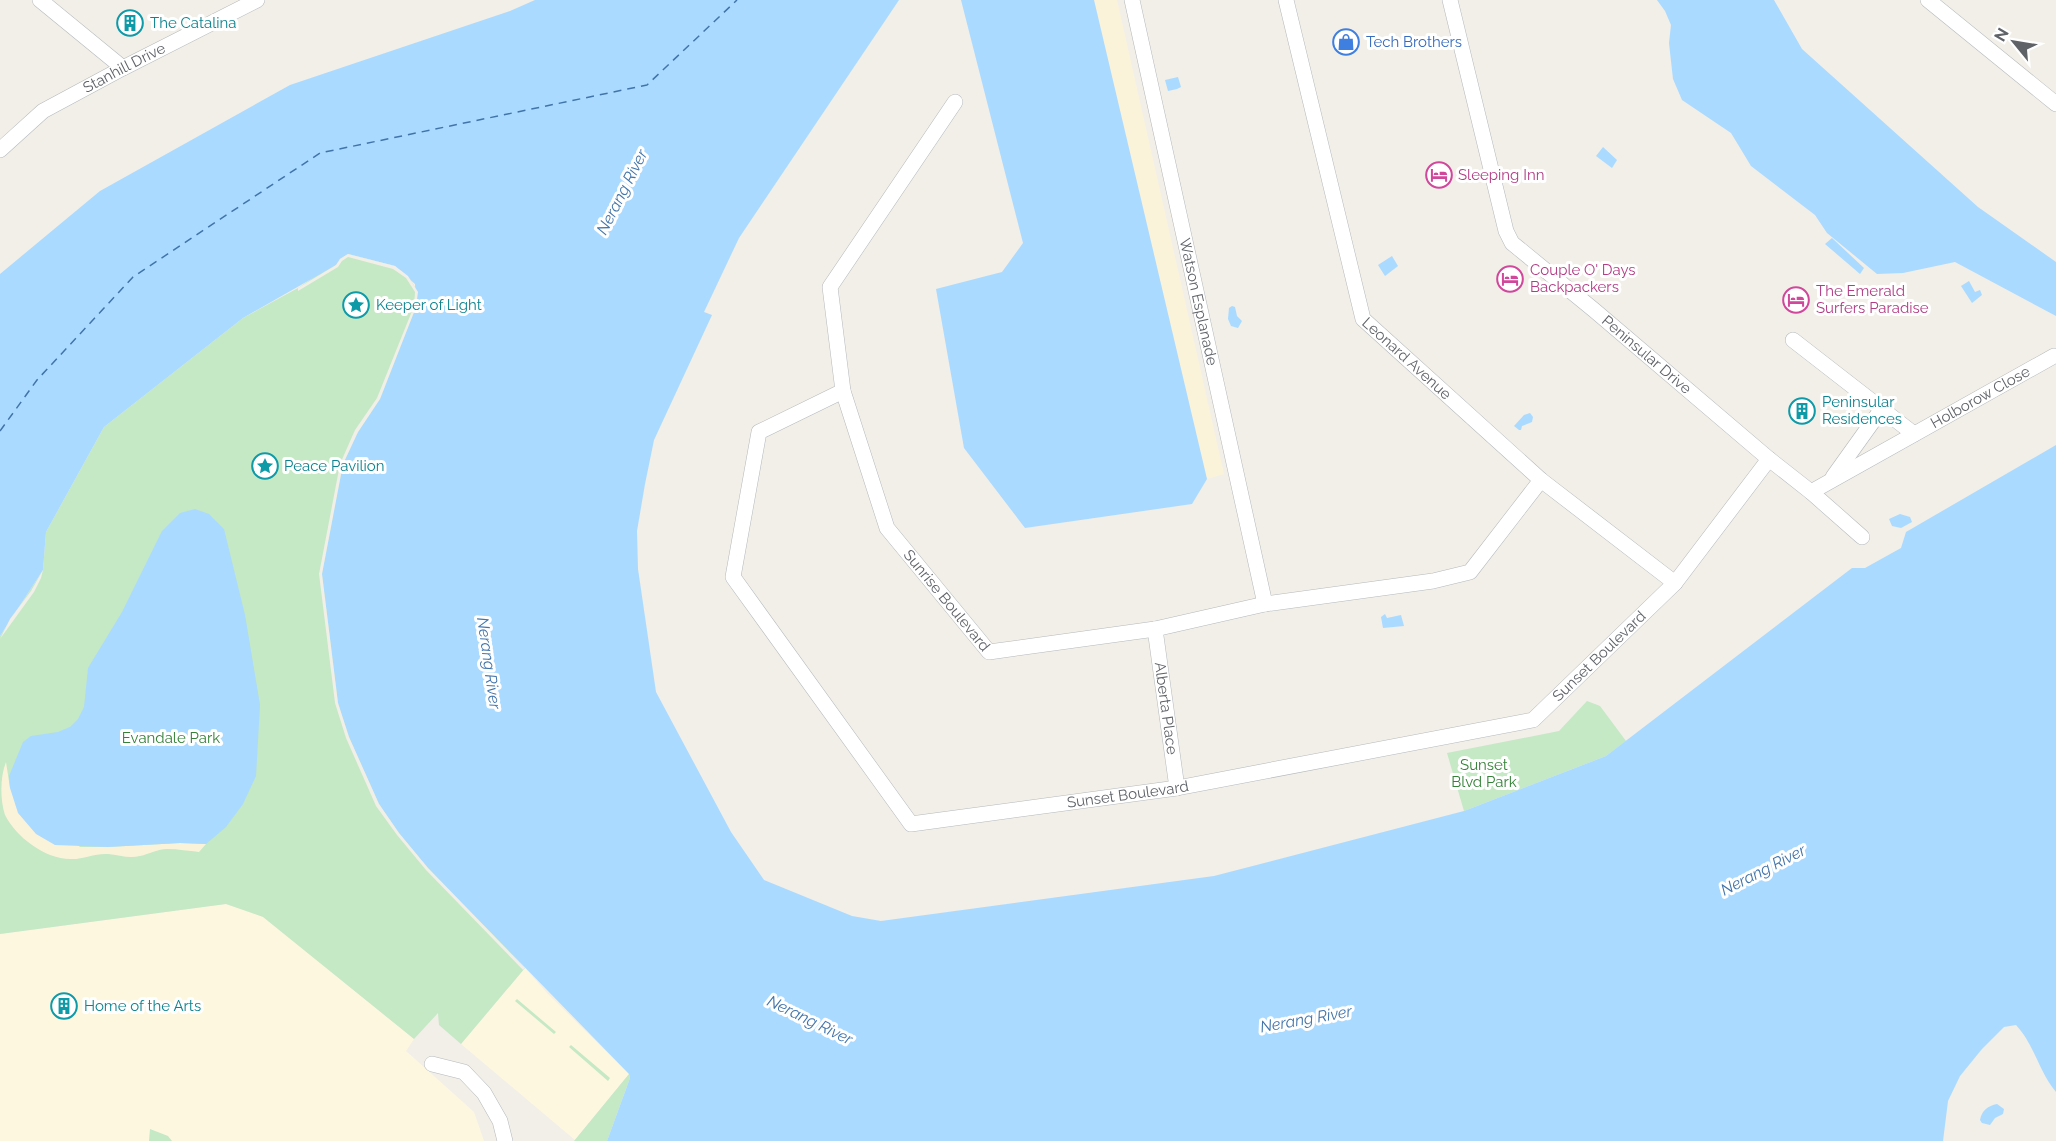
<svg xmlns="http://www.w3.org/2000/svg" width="2056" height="1141" viewBox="0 0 2056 1141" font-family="Raleway,sans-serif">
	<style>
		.commercial { fill: #fef7e0 }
		.green { fill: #c5e8c5 }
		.sand { fill: #fbf3d9 }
		.water { fill: #aadaff }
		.pier { fill: #f1efe8 }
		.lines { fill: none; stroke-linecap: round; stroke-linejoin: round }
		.ferry { stroke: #4174aa; stroke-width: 1.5; stroke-dasharray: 8 6; stroke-linecap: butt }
		.street-casing { stroke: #b5b8bc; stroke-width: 16 }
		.street { stroke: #fff; stroke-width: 15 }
		.labels { text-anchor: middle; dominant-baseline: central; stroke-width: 6; stroke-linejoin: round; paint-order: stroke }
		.culture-label { font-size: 15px; fill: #0d838f; stroke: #fff; text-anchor: start }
		.shop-label { font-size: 15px; fill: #366cbe; stroke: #fff; text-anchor: start }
		.street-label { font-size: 15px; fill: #5f6368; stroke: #fff }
		.hotel-label { font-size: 15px; fill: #b23c85; stroke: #fff; text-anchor: start }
		.park-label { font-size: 15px; fill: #348238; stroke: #fff }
		.water-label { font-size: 16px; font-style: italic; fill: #4174aa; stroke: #fff }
	</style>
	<rect width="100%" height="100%" fill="#f1efe8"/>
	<!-- commercial -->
	<path class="commercial" d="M226,904l37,12 151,123 -8,12 68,61 10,29h-484v-207z
		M525,968l22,25 82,81 -54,66 -114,-96z"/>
	<!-- green -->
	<path class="green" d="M348,254l47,12 13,10 10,16 -39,512 146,164 -64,76 -22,-19 -1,-12 -24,26 -151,-122 -37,-13 -226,30v-298l43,-66 3,-38 58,-105 139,-109 55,-30z
		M1587,701l13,5 26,35 -20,15 -142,55 -17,-58 112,-22z
		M517,999l39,33 -2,2 -39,-33z
		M571,1045l39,33 -2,3 -39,-34z
		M629,1074l1,4 -23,63h-33z
		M150,1129l18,7 4,5h-23z"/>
	<!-- sand -->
	<path class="sand" d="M1094,0h23l107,474 -17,5z
		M6,762l4,26 70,59h28l72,-4 26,1 -7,8c-10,-1 -21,-3 -32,-3 -9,0 -18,5 -27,7 -11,3 -21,-1 -32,-2 -12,-1 -24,5 -36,5 -26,1 -56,-22 -67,-44 -5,-15 -5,-38 1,-53z"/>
	<!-- water -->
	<path class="water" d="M535,0h364l-160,238 -35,74 8,3 -58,125 -9,44 -8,47 1,38 18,123 75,140 33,48 88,36 29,5 333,-45 250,-65 142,-55 246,-188h13l36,-20 5,-16 150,-87v647c-17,-20 -22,-48 -40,-67l-12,2 -22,22 -22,27 -12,25 -5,40h-1336l23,-63 -1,-4 -201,-206 -29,-35 -20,-29 -30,-67 -11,-34 -16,-129 21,-110 15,-32 22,-33 36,-92 -1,-23 -20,-18 -47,-12 -8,5 -4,6 -93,53 -139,109 -58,105 -3,38 -43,66v-362l100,-83 190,-106 220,-74z
		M961,0h133l113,479 -15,25 -167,24 -61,-80 -28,-159 66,-17 21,-29z
		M1657,0h117l28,49 176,158 78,55v54l-101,-54 -52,11 -26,1 -50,-41 -12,-18 -64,-49 -20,-33 -49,-33 -9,-21 -4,-36 2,-18 -6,-14z
		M1178,77l3,10 -4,2 -9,2 -3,-11z
		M1603,147l14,13 -5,8 -16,-12z
		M1832,238l32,30 -4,6 -35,-30z
		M1392,256l6,10 -13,10 -7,-11z
		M1969,281l6,11 5,-2 2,5 -10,8 -11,-17z
		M1232,306l3,1 2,9 5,5 -4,7 -7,-2 -3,-7 1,-11z
		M1530,413l3,4 -1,5 -10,4 -1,4h-2l-5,-4 10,-11z
		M195,509l14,5 15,15 21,86 15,90 -4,71 -13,28 -17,23 -20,17 -26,-1 -72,4 -53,-2 -19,-11 -18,-21 -8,-25 -1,-12 14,-34 8,-6 27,-4 12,-5 8,-8 6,-12 4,-39 34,-56 40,-81 18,-18z
		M1900,514l10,3 2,5 -11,6 -9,-2 -3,-7z
		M1385,614l2,4 14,-3 3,11 -21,2 -2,-11z
		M1997,1104l7,5 -1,5 -8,4 -5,7 -8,-2 -2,-3c2,-10 8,-14 17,-16z"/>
	<!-- pier -->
	<path class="pier" d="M348,254l47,12 13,10 10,16 -2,15 -36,92 -22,33 -15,32 -21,110 16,129 11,34 30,67 20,29 29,35 97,100 -2,2 -97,-100 -29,-35 -21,-29 -30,-68 -11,-35 -16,-129 21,-110 15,-34 22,-32 37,-92 1,-14 -9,-14 -13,-9 -45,-12 -6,4 -4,6 -40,24v-3l38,-23 4,-6z
		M43,570l-2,8 -7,14 -34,47 10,-20 21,-28z"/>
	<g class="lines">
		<!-- ferry -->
		<path class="ferry" d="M0,431l37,-51 96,-103 187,-124 327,-68 90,-85"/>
		<!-- street casing -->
		<g class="street-casing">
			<g id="street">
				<path d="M40,0l83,68"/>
				<path id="s1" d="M1132,0l133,604"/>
				<path id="s2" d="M1286,0l77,319 178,161 134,103"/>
				<path id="s3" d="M1450,0l56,231 6,12 82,67 175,149 42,33 51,45"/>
				<path d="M1928,0l128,104"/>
				<path id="s4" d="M955,102l-125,185 13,104 44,137 102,124 166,-23 110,-25 168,-23 37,-9 71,-92"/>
				<path id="s5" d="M0,150l43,-39 80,-43 134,-68"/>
				<path d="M1793,340l121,94"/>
				<path id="s6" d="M843,391l-84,41 -26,145 178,247 266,-36 356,-68 142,-137 94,-124"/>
				<path d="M1833,477l48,-67"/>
				<path id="s7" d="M1811,492l243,-136"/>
				<path id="s8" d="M1155,629l22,159"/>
				<path d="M432,1064l32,8 20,21 16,28 5,20"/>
			</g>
		</g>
		<!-- street -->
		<use href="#street" class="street"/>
	</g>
	<!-- icons -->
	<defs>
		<g id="building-ring" transform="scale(1.35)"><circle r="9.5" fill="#fff" stroke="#0f9aa8" stroke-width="1.5"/><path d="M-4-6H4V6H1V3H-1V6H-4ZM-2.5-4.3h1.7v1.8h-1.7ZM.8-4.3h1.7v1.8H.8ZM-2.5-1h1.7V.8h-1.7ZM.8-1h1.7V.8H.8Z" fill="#0f9aa8"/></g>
		<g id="shop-ring" transform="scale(1.35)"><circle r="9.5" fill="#fff" stroke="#3f7fe0" stroke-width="1.5"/><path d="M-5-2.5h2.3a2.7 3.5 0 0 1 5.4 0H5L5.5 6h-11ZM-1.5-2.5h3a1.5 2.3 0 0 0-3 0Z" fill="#3f7fe0"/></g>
		<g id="hotel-ring" transform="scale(1.35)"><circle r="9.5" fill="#fff" stroke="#d1479c" stroke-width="1.5"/><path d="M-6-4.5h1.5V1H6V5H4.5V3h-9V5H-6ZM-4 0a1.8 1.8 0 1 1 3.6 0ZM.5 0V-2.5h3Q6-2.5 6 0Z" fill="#d1479c"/></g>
		<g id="sight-ring" transform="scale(1.35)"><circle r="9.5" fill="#fff" stroke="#0f9aa8" stroke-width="1.5"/><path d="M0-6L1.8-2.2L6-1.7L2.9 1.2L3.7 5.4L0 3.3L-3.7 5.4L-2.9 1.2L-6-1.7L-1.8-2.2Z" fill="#0f9aa8"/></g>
	</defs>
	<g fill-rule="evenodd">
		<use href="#building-ring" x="130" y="23"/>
		<use href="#shop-ring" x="1346" y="42"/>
		<use href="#hotel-ring" x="1439" y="175"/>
		<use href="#hotel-ring" x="1510" y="279"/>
		<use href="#hotel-ring" x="1796" y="300"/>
		<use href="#sight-ring" x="356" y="305"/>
		<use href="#building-ring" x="1802" y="411"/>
		<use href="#sight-ring" x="265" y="466"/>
		<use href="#building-ring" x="64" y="1006"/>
	</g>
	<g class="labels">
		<!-- culture labels -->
		<g class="culture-label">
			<text x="150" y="23">The Catalina</text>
			<text x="376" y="305">Keeper of Light</text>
			<text x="1822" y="402">Peninsular<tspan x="1822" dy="17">Residences</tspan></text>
			<text x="284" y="466">Peace Pavilion</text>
			<text x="84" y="1006">Home of the Arts</text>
		</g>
		<!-- shop labels -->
		<g class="shop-label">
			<text x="1366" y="42">Tech Brothers</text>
		</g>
		<!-- street labels -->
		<g class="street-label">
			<text stroke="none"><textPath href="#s5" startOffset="150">Stanhill Drive</textPath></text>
			<text stroke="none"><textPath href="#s1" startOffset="309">Watson Esplanade</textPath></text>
			<text stroke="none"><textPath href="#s3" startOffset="426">Peninsular Drive</textPath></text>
			<text stroke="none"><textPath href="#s2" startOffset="387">Leonard Avenue</textPath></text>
			<text stroke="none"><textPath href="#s7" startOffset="194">Holborow Close</textPath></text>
			<text stroke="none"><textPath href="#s4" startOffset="566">Sunrise Boulevard</textPath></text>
			<text stroke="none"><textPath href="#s6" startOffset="1268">Sunset Boulevard</textPath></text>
			<text stroke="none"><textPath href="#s8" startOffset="80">Alberta Place</textPath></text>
			<text stroke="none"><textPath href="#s6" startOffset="764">Sunset Boulevard</textPath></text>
		</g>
		<!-- hotel labels -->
		<g class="hotel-label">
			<text x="1458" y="175">Sleeping Inn</text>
			<text x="1530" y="270">Couple O' Days<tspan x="1530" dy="17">Backpackers</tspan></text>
			<text x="1816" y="291">The Emerald<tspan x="1816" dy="17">Surfers Paradise</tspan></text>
		</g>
		<!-- park labels -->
		<g class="park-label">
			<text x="171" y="738">Evandale Park</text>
			<text x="1484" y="765">Sunset<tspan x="1484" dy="17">Blvd Park</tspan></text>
		</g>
		<!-- water labels -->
		<g class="water-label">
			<text transform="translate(622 192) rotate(-63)">Nerang River</text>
			<text transform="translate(489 663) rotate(82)">Nerang River</text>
			<text transform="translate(1763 870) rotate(-27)">Nerang River</text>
			<text transform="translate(1306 1019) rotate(-10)">Nerang River</text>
			<text transform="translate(810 1020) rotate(26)">Nerang River</text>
		</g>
	</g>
	<!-- north arrow -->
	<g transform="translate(2014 42) rotate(300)" stroke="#ffffff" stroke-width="4.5" paint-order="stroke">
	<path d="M0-4.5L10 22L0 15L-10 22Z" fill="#5f6368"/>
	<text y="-9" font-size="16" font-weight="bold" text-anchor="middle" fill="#5f6368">N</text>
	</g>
</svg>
